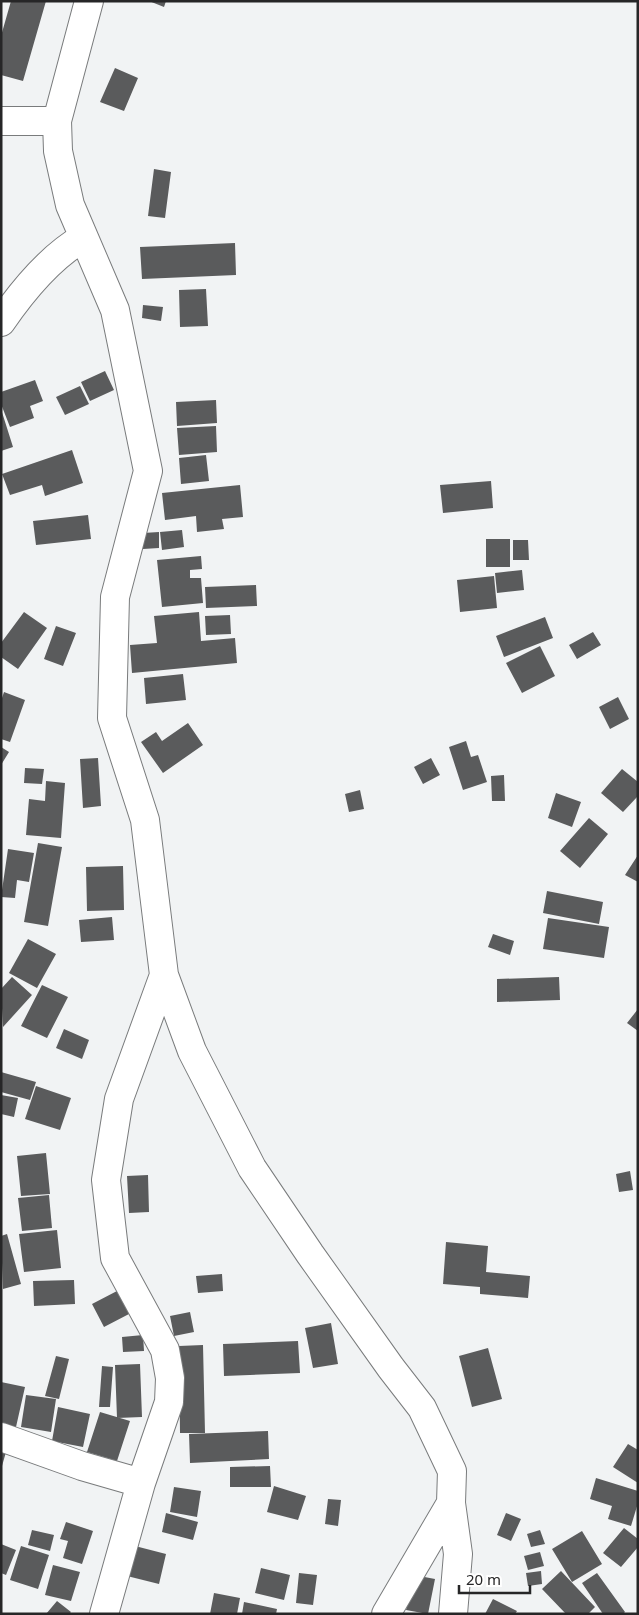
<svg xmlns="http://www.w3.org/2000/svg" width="639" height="1615" viewBox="0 0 639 1615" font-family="'Noto Sans',sans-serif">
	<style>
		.building { fill: #5a5b5c }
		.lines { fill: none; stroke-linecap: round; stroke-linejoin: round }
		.minor-casing { stroke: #797b7c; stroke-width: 30 }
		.minor { stroke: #fff; stroke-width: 28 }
	</style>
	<rect width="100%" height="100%" fill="#f1f3f4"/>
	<!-- building -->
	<path class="building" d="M11,1h35l-23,80 -22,-6v-39z
		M149,1h17l-2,6z
		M115,68l23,10 -14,33 -24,-9z
		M154,169l17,3 -6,46 -17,-2z
		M235,243l1,32 -94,4 -2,-32z
		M206,289l2,37 -28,1 -1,-37z
		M143,305l20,2 -2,14 -19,-3z
		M105,371l9,19 -24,11 -9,-19z
		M35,380l8,21 -13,5 4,12 -24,9 -9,-23v-12z
		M80,386l9,18 -24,11 -9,-18z
		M216,400l1,23 -40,3 -1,-24z
		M1,409l12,38 -12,4z
		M216,426l1,26 -38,3 -2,-27z
		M72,450l11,33 -38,13 -3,-11 -32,10 -8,-21z
		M206,455l3,26 -28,3 -2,-26z
		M491,481l2,27 -50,5 -3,-28z
		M240,485l3,32 -21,2 2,10 -27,3 -1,-16 -31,4 -3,-27z
		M88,515l3,24 -55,6 -3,-24z
		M182,530l2,17 -22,3 -2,-18z
		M159,532v16l-16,1v-16z
		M486,539h24v28h-24z
		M513,540h15l1,20h-16z
		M201,556l1,13 -12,1v8h11l2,25 -41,4 -5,-47z
		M522,570l2,20 -27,3 -2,-20z
		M494,576l3,32 -37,4 -3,-32z
		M256,585l1,21 -51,2 -1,-21z
		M24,612l23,16 -29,41 -17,-12v-14z
		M199,612l2,29 34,-3 2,25 -105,10 -2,-28 27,-2 -3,-27z
		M230,615l1,19 -25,1 -1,-19z
		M545,617l8,21 -49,19 -8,-21z
		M56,626l20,7 -13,33 -19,-7z
		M593,632l8,13 -24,14 -8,-14z
		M540,646l15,30 -33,17 -16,-30z
		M183,674l3,26 -40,4 -2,-26z
		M4,692l21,8 -15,42 -9,-3v-38z
		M618,697l11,22 -19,10 -11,-22z
		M188,723l15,22 -40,28 -22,-31 15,-10 6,9z
		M466,741l5,16 7,-2 9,27 -24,8 -14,-43z
		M1,747l8,5 -8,13z
		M98,758l3,48 -18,2 -3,-49z
		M431,758l9,17 -17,9 -9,-17z
		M25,768l19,1 -2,15 -18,-1z
		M622,769l16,13v14l-15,16 -22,-19z
		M504,775l1,26h-13l-1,-25z
		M46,781l19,2 -4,55 -35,-3 3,-36 16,2z
		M360,790l4,19 -15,3 -4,-18z
		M556,793l25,9 -9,25 -24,-9z
		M589,818l19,16 -28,34 -20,-17z
		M38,843l24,4 -14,79 -24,-4z
		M8,849l26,4 -5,29 -12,-2 -2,18 -14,-1z
		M638,855v27l-13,-7z
		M123,866l1,44 -37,1 -1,-44z
		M547,891l56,11 -4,22 -56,-11z
		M112,917l2,23 -33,2 -2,-22z
		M548,918l61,9 -5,31 -61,-9z
		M493,934l21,7 -4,14 -22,-8z
		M28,939l28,15 -19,34 -28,-15z
		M12,977l20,18 -29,32 -2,-38z
		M559,977l1,23 -63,2v-23z
		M42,985l26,12 -21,41 -26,-12z
		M638,1009v22l-11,-8z
		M64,1029l25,11 -7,19 -26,-11z
		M1,1072l35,10 -6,18 -29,-8z
		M36,1086l35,12 -11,32 -35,-11z
		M1,1095l17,3 -4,19 -13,-3z
		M46,1153l4,41 -29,2 -4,-40z
		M630,1171l3,19 -14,2 -3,-18z
		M148,1175l1,37 -20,1 -2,-37z
		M49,1195l3,33 -30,3 -4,-33z
		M57,1230l4,38 -37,4 -5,-38z
		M7,1234l14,50 -18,5 -2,-53z
		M446,1242l42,4 -2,26 44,4 -2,22 -48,-4v-7l-37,-3z
		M222,1274l1,17 -25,2 -2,-17z
		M74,1280l1,24 -41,2 -1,-25z
		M117,1291l12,23 -25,13 -12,-23z
		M190,1312l4,20 -20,4 -4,-20z
		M331,1323l7,41 -25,4 -8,-40z
		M143,1335l1,16 -21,1 -1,-15z
		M298,1341l2,32 -76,3 -1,-32z
		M203,1345l2,88h-25l-1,-87z
		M488,1348l14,51 -30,8 -13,-51z
		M56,1356l13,3 -10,40 -14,-3z
		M140,1364l2,53 -25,1 -2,-53z
		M102,1366l11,1 -3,40h-11z
		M1,1382l24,5 -9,40 -15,-4z
		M26,1395l30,4 -5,33 -30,-5z
		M58,1407l32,7 -7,33 -31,-6z
		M100,1412l30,9 -13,40 -30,-9z
		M268,1431l1,28 -79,4 -1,-29z
		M628,1444l10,6v33l-25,-16z
		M1,1451l5,1 -4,14h-1z
		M270,1466l1,21h-41v-20z
		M596,1478l42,13v12l-7,23 -23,-7 4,-13 -22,-7z
		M274,1486l32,10 -8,24 -31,-8z
		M174,1487l27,4 -4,26 -27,-5z
		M328,1499l13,1 -3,26 -13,-2z
		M166,1513l32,9 -5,18 -31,-8z
		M506,1513l15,6 -10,22 -14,-6z
		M66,1522l27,9 -11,33 -19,-6 5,-17 -8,-2z
		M624,1528l14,11v8l-17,20 -18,-14z
		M32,1530l22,5 -4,16 -22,-6z
		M540,1530l5,14 -14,3 -4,-13z
		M582,1531l20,33 -30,18 -20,-33z
		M1,1544l15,6 -10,25 -5,-2z
		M21,1546l28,9 -11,34 -28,-9z
		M135,1546l31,8 -7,30 -32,-8z
		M540,1552l4,14 -16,4 -4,-14z
		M53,1565l27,7 -9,29 -26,-6z
		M261,1568l29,7 -6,25 -29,-7z
		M541,1571l1,13 -14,2 -2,-13z
		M561,1571l34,36 -7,7h-22l-24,-25z
		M299,1573l18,2 -4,30 -17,-2z
		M597,1573l28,39 -2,2h-20l-21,-31z
		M414,1575l21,4 -7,35 -22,-4z
		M214,1593l26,5 -3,16h-27z
		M493,1599l24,12 -2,3h-30z
		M57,1601l14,11 -2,2h-23z
		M244,1602l33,7 -1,5h-34z"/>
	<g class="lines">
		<!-- minor casing -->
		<g class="minor-casing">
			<path id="minor" d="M89,1l-32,120 1,30 12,54 45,105 33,161 -33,126 -3,121 33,102 19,155 28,76 60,117 58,86 81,114 31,40 30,63 -1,32 7,51 -5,60
				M1,121h56
				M1,322c22,-32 49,-65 82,-84
				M1,1437l81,29 59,17
				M104,1614l37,-131 28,-81 1,-24 -5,-28 -50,-92 -9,-78 13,-81 45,-124
				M386,1614l65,-111"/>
		</g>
		<!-- minor -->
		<use href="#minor" class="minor"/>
	</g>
	<!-- border -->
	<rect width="639" height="1615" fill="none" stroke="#262627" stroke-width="5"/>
	<!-- scale -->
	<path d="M459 1585v8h71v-8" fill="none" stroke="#262627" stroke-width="2.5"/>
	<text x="466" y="1585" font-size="15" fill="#262627" stroke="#ffffff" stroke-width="4" paint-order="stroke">20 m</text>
</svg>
